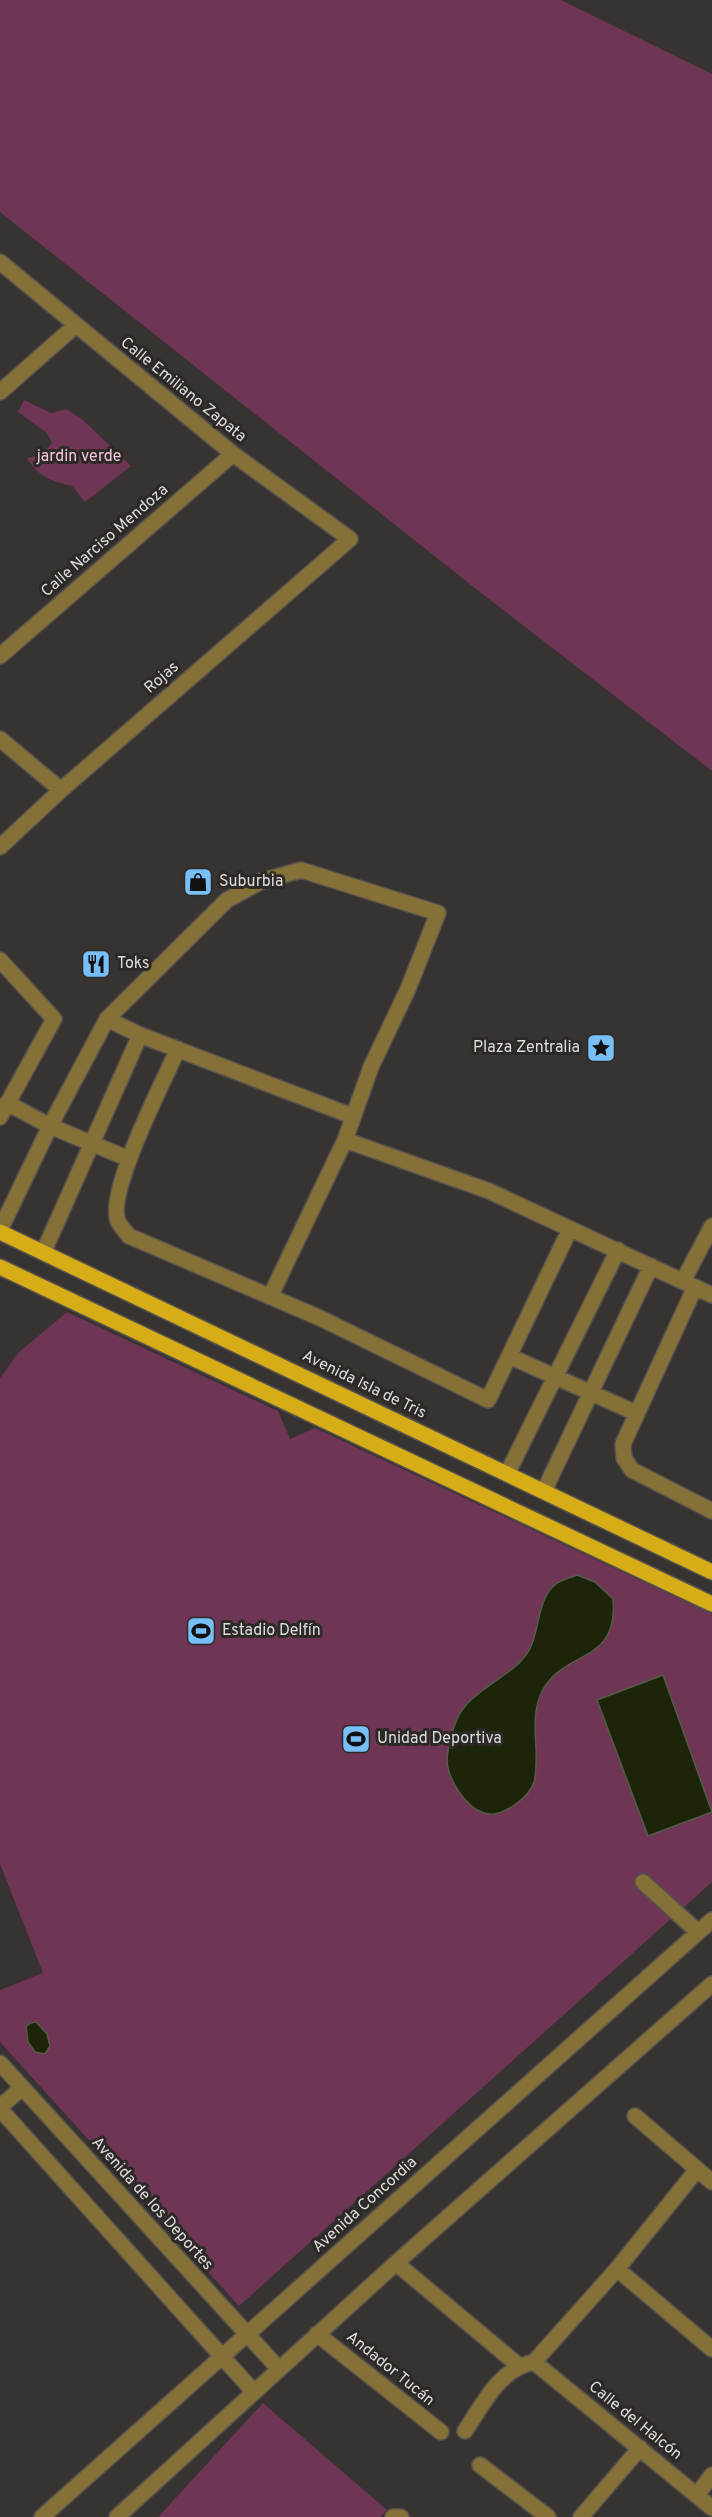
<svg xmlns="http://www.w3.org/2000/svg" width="712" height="2517" viewBox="0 0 712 2517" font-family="Overpass,sans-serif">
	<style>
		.green { fill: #6e3555 }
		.water { fill: #1c250a; stroke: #565c48; stroke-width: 1.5 }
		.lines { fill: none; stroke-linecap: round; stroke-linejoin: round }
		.minor-casing { stroke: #55514f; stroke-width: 18 }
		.major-casing { stroke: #55514f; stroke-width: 18 }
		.minor { stroke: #857138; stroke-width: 15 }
		.major { stroke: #d6ad16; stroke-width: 15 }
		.labels { text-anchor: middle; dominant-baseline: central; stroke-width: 6; stroke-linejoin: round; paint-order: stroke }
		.street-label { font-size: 16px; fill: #dfdcda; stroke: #2d2926 }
		.park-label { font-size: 16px; fill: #f5c7de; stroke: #2d2926 }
		.poi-label { font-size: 16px; fill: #dfdcda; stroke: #2d2926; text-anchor: start }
	</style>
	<rect width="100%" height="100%" fill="#373330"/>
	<!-- green -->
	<path class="green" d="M0,0h561l151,74v697l-227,-175 -485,-384z
		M24,400l27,13 15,-4 16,10 49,47 -46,36 -13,-16c-20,-5 -34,-9 -45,-28l15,-3 10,-12 -5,-10 -29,-21z
		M67,1312l211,99 12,28 25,-11 397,186v268l-473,424 -239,-264v-52l43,-17 -43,-109v-486l18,-25z
		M263,2403l124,107 -7,7h-222z"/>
	<!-- water -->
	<path class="water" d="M577,1575l18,7 18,17c6,69 -53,48 -73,97 -11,28 1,58 -6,86 -3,9 -10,16 -17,21 -9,7 -21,14 -33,10 -19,-6 -37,-35 -37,-54 1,-12 5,-28 10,-40 13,-29 51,-40 69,-64 15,-20 9,-55 30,-71 5,-4 14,-6 21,-9z
		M663,1675l49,137 -64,24 -51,-136z
		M36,2022l11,12 3,12 -5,8 -10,-2 -7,-10 -2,-15 4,-4z"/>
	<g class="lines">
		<!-- minor casing -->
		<g class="minor-casing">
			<path id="minor" d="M0,262l233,192 117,85 -289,251 -61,57
				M0,392l75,-66
				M0,656l233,-202
				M0,739l61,51
				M0,960l54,59 -54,98
				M107,1019l33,16 212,81
				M178,1049c-14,31 -72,144 -60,172 2,5 8,11 11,15l191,82 168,82 82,-171
				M7,1103l43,23 79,33
				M345,1140l144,51 223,104
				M0,1230l50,-104 57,-107 120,-119 35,-19 39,-11 137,43 -30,76 -37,78 -26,73 -75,157
				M44,1251l96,-216
				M683,1281l29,-55
				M695,1287l-72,157 1,14 8,12 80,41
				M509,1356l127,57
				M507,1474l111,-224
				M544,1491l107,-225
				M643,1882l55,50
				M0,2063l279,306
				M0,2107l22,-19
				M0,2109l253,282
				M635,2116l77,66
				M396,2263l122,102
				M617,2269l95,80
				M317,2334l124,98
				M534,2362l178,146
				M465,2431c19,-28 34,-62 69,-69l83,-93 79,-98
				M480,2465l68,52
				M697,2495l15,-20
				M42,2517l670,-597
				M117,2517l279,-254 316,-279
				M393,2517h8
				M581,2517l59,-69"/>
		</g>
		<!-- major casing -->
		<g class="major-casing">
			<path id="major" d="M0,1232l712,340
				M0,1267l712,337"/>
		</g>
		<!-- minor -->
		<use href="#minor" class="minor"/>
		<!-- major -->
		<use href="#major" class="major"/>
	</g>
	<!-- icons -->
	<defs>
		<g id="shop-square" transform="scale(1.5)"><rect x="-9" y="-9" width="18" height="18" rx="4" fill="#77bff7" stroke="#2d2926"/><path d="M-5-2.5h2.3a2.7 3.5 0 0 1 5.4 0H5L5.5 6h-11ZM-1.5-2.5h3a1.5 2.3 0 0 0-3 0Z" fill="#111"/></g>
		<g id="restaurant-square" transform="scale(1.5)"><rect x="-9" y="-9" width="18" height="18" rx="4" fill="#77bff7" stroke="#2d2926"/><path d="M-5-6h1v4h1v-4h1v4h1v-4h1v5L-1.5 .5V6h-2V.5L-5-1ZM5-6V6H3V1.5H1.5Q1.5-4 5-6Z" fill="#111"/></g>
		<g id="sight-square" transform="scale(1.5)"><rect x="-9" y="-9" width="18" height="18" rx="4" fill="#77bff7" stroke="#2d2926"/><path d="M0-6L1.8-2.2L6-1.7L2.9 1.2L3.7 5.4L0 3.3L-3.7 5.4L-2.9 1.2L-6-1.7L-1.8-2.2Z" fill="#111"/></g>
		<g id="stadium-square" transform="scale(1.5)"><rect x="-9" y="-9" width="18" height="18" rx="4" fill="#77bff7" stroke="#2d2926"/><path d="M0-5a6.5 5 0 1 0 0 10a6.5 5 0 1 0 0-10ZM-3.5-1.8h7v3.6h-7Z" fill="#111"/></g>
	</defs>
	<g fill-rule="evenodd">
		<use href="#shop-square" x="198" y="882"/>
		<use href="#restaurant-square" x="96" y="964"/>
		<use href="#sight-square" x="601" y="1048"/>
		<use href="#stadium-square" x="201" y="1631"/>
		<use href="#stadium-square" x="356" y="1739"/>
	</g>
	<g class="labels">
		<!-- street labels -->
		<g class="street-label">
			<text transform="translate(183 390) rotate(39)">Calle Emiliano Zapata</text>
			<text transform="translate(105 541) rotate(-41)">Calle Narciso Mendoza</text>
			<text transform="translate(162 678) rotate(-41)">Rojas</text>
			<text transform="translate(364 1385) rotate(26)">Avenida Isla de Tris</text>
			<text transform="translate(152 2204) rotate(48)">Avenida de los Deportes</text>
			<text transform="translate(365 2205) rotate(-42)">Avenida Concordia</text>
			<text transform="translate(390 2369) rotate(39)">Andador Tucán</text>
			<text transform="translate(635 2421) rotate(39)">Calle del Halcón</text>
		</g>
		<!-- park labels -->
		<g class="park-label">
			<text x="79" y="457">jardin verde</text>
		</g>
		<!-- poi labels -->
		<g class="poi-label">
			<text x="219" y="882">Suburbia</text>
			<text x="117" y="964">Toks</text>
			<text x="580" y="1048" text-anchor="end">Plaza Zentralia</text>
			<text x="222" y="1631">Estadio Delfín</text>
			<text x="377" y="1739">Unidad Deportiva</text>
		</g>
	</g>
</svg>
